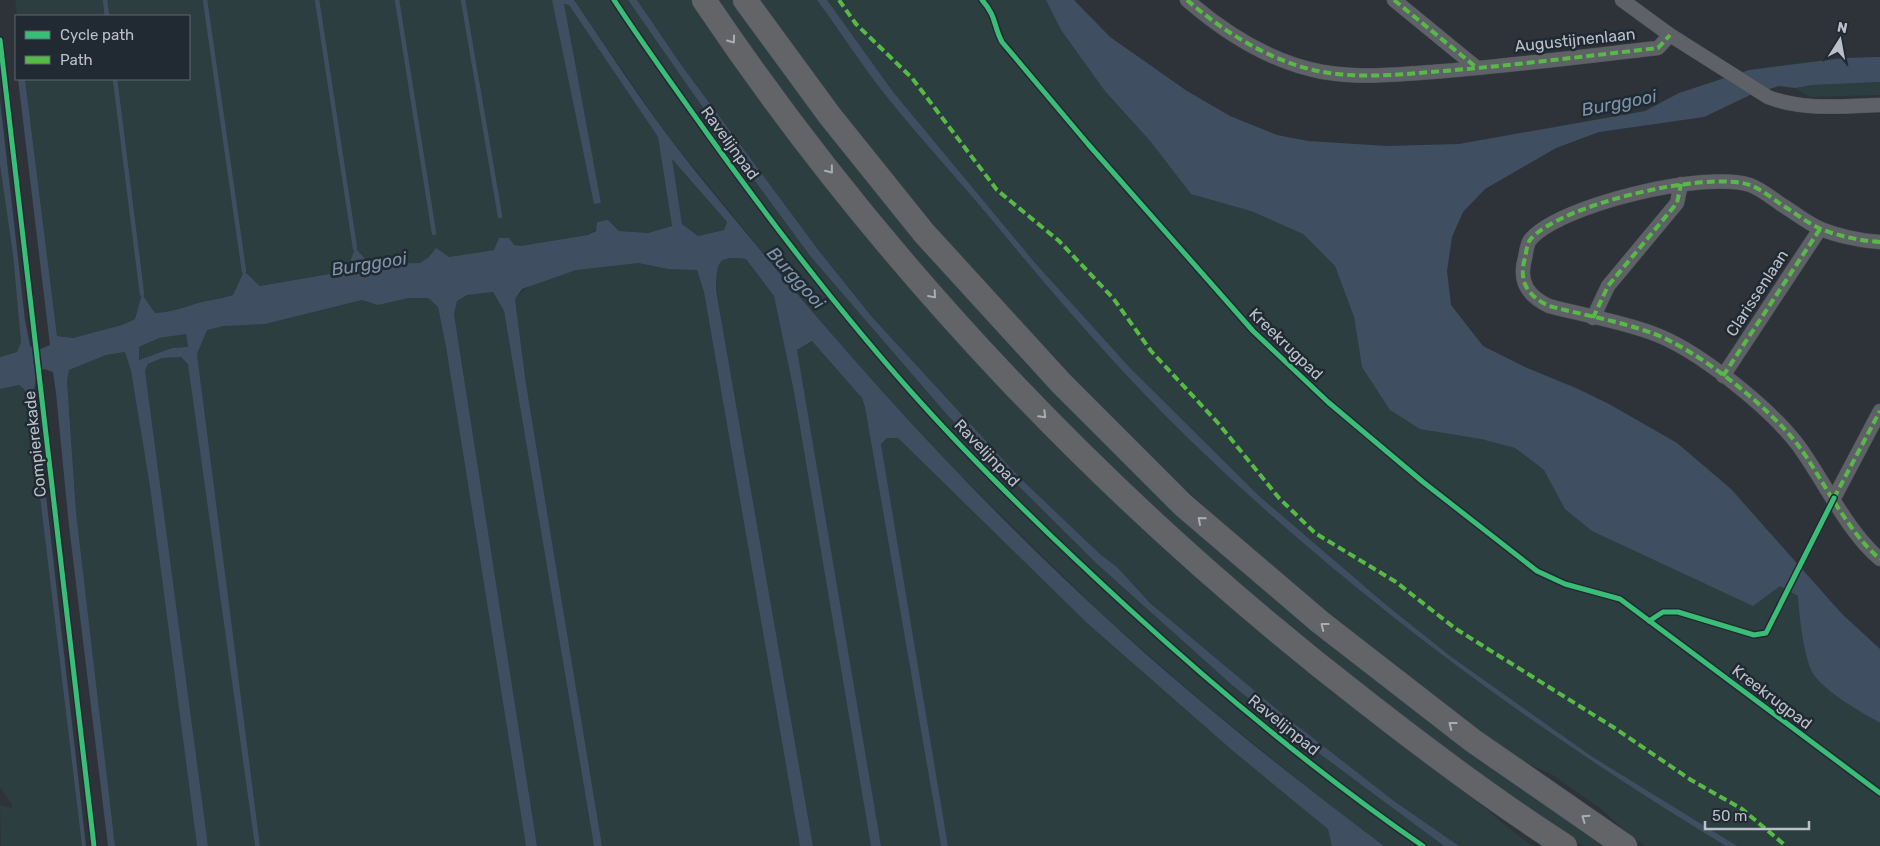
<svg xmlns="http://www.w3.org/2000/svg" width="1880" height="846" viewBox="0 0 1880 846" font-family="Rubik,sans-serif">
	<style>
		.green { fill: #2c3e3f }
		.water { fill: #3f4f61; fill-rule: evenodd }
		.lines { fill: none; stroke-linecap: round; stroke-linejoin: round }
		.stream { stroke: #3f4f61; stroke-width: 4.5 }
		.minor-casing { stroke: #4c4f54; stroke-width: 15 }
		.trunk-casing { stroke: #4a4f55; stroke-width: 25 }
		.minor { stroke: #5e6267; stroke-width: 14 }
		.trunk { stroke: #626468; stroke-width: 24 }
		.quiet { stroke: #58b947; stroke-width: 4; stroke-dasharray: 8 4; stroke-linecap: butt }
		.cycleway-casing { stroke: #212a33; stroke-width: 8 }
		.cycleway { stroke: #3abd76; stroke-width: 5 }
		.oneway { stroke: #a8aeb6 }
		.labels { text-anchor: middle; dominant-baseline: central; stroke-width: 5; stroke-linejoin: round; paint-order: stroke }
		.street-label { font-size: 16px; fill: #b9c0c9; stroke: #212a33 }
		.water-label { font-size: 18px; font-style: italic; fill: #7d93a8; stroke: #212a33 }
	</style>
	<rect width="100%" height="100%" fill="#2e3339"/>
	<!-- green -->
	<path class="green" d="M15,0h537l43,204 6,-1 -38,-199 6,1 89,132 14,89 -24,7 -29,-2 -11,-11 -20,15 -139,22h-20l-9,6 -45,1 -8,-3 -18,4 -8,7 -81,14 -16,-15 -11,24c-11,4 -24,5 -35,8 -15,5 -27,9 -43,10l-13,-18 -7,24 -13,6 -49,13 -16,-2 -32,-257h164v-63h-172z
		M574,0h54l110,158 73,99 138,160 147,146 136,122 57,46 155,115h-60l-56,-42 -122,-99 -101,-88 -148,-145 -126,-136 -163,-200z
		M637,0h54l38,56c61,73 121,147 181,220 30,36 58,75 90,110 135,148 291,279 453,397 28,20 52,44 80,63h-74l-65,-45 -108,-84 -136,-114 -33,-36 -16,-12 -80,-76 -149,-162 -53,-66 -137,-185z
		M715,0h20l246,314 54,59 67,69 86,82 426,322h-31l-48,-29 -147,-107 -184,-155 -136,-130 -156,-167 -126,-158z
		M760,0h286l15,30 45,61 45,51 100,69 52,23 32,32 19,51 8,50 119,72 34,9 30,23 235,112 19,13 32,95 49,32v123h-234l-14,-9 -32,-29 -49,-34 -35,-16 -110,-82 -66,-52 -132,-113 -92,-88 -135,-142 -117,-140z
		M1880,82v13l-70,2 -15,-9 17,-3z
		M671,158l56,64 -3,8 -26,6 -16,-12z
		M0,165l13,90 8,87 -4,10 -17,5z
		M727,257l19,2 28,37 20,96 77,454h-58l-97,-556c1,-13 -2,-26 11,-33z
		M638,263l30,6h29l7,23 96,554h-198l-76,-462 -11,-85c21,-28 89,-35 123,-36z
		M493,292l11,19 90,535h-57l-83,-532 3,-13 10,-6z
		M409,298h19l10,9 8,40 80,499h-266l-63,-492 10,-24 16,-5 42,-1 97,-24 16,5z
		M186,334l2,13 -16,1 -33,12v-13l20,-9z
		M813,341l49,57 3,9 76,439h-60l-79,-455 -5,-41z
		M125,352l6,19 19,116 47,359h-82l-39,-334 -9,-131 2,-11 37,-15z
		M181,357l7,7 3,11 64,471h-47l-63,-475 3,-7 14,-6z
		M19,385l5,4 5,16 53,441h-81l-1,-41 11,3 1,-4 -12,-17v-398z
		M887,438h11l189,185 146,128 96,78 3,17h-384l-67,-402z"/>
	<!-- water -->
	<path class="water" d="M552,0h22c31,45 61,92 94,136 30,40 62,77 93,115 107,129 221,253 344,366 89,82 183,157 279,229h-52l-4,-17 -95,-78 -146,-128 -189,-185h-11l-6,6 67,402h-7l-76,-439 -3,-9 -50,-57 -15,9 84,496h-10l-77,-454 -20,-96 -28,-37c-30,-4 -29,4 -30,31l97,556h-13l-96,-554 -7,-22 -29,-1 -30,-6 -62,7 -54,19 -7,10 11,85 76,462h-8l-90,-535 -11,-19 -26,3 -10,6 -3,13 83,532h-11l-80,-499 -8,-40 -10,-9h-19l-31,7 -16,-5 -97,24 -42,2 -16,4 -10,24 63,492h-5l-5,-35 -62,-447 -7,-7 -19,1 -14,6 -3,7 63,475h-11l-47,-359 -19,-116 -6,-19 -19,3 -37,15 -2,11 9,131 39,334h-7l-39,-320 -13,-133 -3,-21 -9,-3 -7,3 -3,19 52,455h-4l-53,-441 -5,-16 -5,-4 -19,4v-32l17,-5 4,-10 -8,-87 -13,-90v-65l25,220 5,26 6,5 14,-6 -32,-266h7l32,257 16,2 49,-13 13,-6 7,-25 13,19c16,-1 28,-5 43,-10 11,-3 24,-4 35,-8l11,-24 16,15 81,-14 8,-7 6,-17 12,13 8,3 45,-1 9,-6 7,-9 13,9 45,-7 5,-12h10l5,7 6,1 68,-11 8,-4 1,-9 11,-2 11,11 29,2 24,-7 -14,-89 -89,-132 -5,-1 37,199 -7,1zM672,159l55,63 -3,8 -26,6 -16,-12zM186,334l2,13 -16,1 -33,12v-13l20,-9z
		M628,0h9l45,66 137,185 53,66 149,162 80,76 16,12 33,36 136,114 108,84 65,45h-15l-155,-115 -57,-46 -136,-122 -147,-146 -138,-160 -73,-99z
		M817,0h10l66,92 142,171 95,105 129,128 126,108 65,52 141,100 146,90h-11c-192,-116 -373,-249 -535,-405 -69,-67 -133,-141 -194,-215 -36,-44 -75,-85 -110,-129 -25,-31 -46,-65 -70,-97z
		M1046,0h28l36,37 77,54 43,25 47,19 31,6 79,5 72,-2 186,-33 34,-18 70,-23 95,-12 36,-1v25l-68,3 -17,3 -16,-2 -29,9 -46,22 -105,15 -43,16 -71,41 -22,23 -11,25 -5,34 4,34 32,41 44,22 49,20 33,16 68,39 54,46 111,125 38,35v74c-19,-11 -53,-30 -66,-48 -10,-14 -15,-61 -16,-79l-18,-10 -27,20 -161,-75 -27,-22 -21,-39 -29,-22 -34,-9 -61,-10 -30,-19 -28,-43 -8,-50 -19,-51 -32,-32 -52,-23 -60,-17 -40,-52 -46,-51 -44,-61z"/>
	<g class="lines">
		<!-- stream -->
		<path class="stream" d="M105,0l2,16
			M205,0l39,271
			M317,0l38,248
			M397,0l37,233
			M463,0l37,216
			M115,79l27,215"/>
		<!-- minor casing -->
		<g class="minor-casing">
			<path id="minor" d="M1187,0c38,33 86,63 136,72 40,7 81,2 121,-1 72,-6 143,-15 214,-23l12,-13
				M1394,0l83,68
				M1622,0l48,35 98,62c36,14 75,9 112,8
				M1880,242c-18,-1 -42,-6 -59,-13 -14,-6 -27,-17 -39,-24 -10,-7 -21,-16 -32,-20 -43,-15 -192,20 -220,55 -3,4 -4,13 -5,18 -7,24 3,38 24,48 34,9 70,15 103,27 45,16 117,74 146,112 25,34 50,88 82,114
				M1593,318l15,-32 69,-83 4,-19
				M1723,376l97,-147
				M1834,498l46,-87"/>
		</g>
		<!-- trunk casing -->
		<g class="trunk-casing">
			<path id="trunk" d="M704,0c180,268 408,506 663,703 64,50 129,99 198,143
				M745,0l85,116 94,117 137,150 122,122 137,117 152,118 153,106"/>
		</g>
		<!-- minor -->
		<use href="#minor" class="minor"/>
		<!-- trunk -->
		<use href="#trunk" class="trunk"/>
		<!-- quiet -->
		<path class="quiet" d="M839,0l17,24 56,54 85,112 62,51 54,57 38,53 67,72 61,75 36,35 81,49 60,47 157,98 78,53 51,29 44,37
			M1187,0c38,33 86,63 136,72 40,7 81,2 121,-1 72,-6 143,-15 214,-23l12,-13
			M1394,0l83,68
			M1880,242c-18,-1 -42,-6 -59,-13 -14,-6 -27,-17 -39,-24 -10,-7 -21,-16 -32,-20 -43,-15 -192,20 -220,55 -3,4 -4,13 -5,18 -7,24 3,38 24,48 34,9 70,15 103,27 45,16 117,74 146,112 25,34 50,88 82,114
			M1593,318l15,-32 69,-83 4,-19
			M1723,376l97,-147
			M1834,498l46,-87"/>
		<!-- cycleway casing -->
		<g class="cycleway-casing">
			<path id="cycleway" d="M614,0c30,46 63,91 95,136 67,93 136,183 213,268 65,72 135,139 206,204 93,85 191,167 295,238
				M982,0c15,17 11,25 20,42l86,102 165,187 75,71 95,80 114,89 28,13 55,15 260,194
				M0,40l94,806
				M1649,621l14,-9h15l76,23 12,-2 68,-135"/>
		</g>
		<!-- cycleway -->
		<use href="#cycleway" class="cycleway"/>
	</g>
	<!-- one-way arrows -->
	<defs><path id="oneway-chevron" d="M-2-3.5L2.5 0L-2 3.5" fill="none" stroke-width="1.6" stroke-linecap="round" stroke-linejoin="round" transform="scale(1.25)"/></defs>
	<g class="oneway">
		<use href="#oneway-chevron" transform="translate(732 40) rotate(54)"/>
		<use href="#oneway-chevron" transform="translate(830 170) rotate(51)"/>
		<use href="#oneway-chevron" transform="translate(933 295) rotate(49)"/>
		<use href="#oneway-chevron" transform="translate(1043 415) rotate(45)"/>
		<use href="#oneway-chevron" transform="translate(1201 520) rotate(-139)"/>
		<use href="#oneway-chevron" transform="translate(1324 626) rotate(-142)"/>
		<use href="#oneway-chevron" transform="translate(1452 725) rotate(-142)"/>
		<use href="#oneway-chevron" transform="translate(1585 818) rotate(-145)"/>
	</g>
	<g class="labels">
		<!-- street labels -->
		<g class="street-label">
			<text transform="translate(1575 40) rotate(-6)">Augustijnenlaan</text>
			<text transform="translate(730 143) rotate(54)">Ravelijnpad</text>
			<text transform="translate(1757 293) rotate(-57)">Clarissenlaan</text>
			<text transform="translate(1286 344) rotate(44)">Kreekrugpad</text>
			<text transform="translate(35 444) rotate(-96)">Compierekade</text>
			<text transform="translate(987 453) rotate(46)">Ravelijnpad</text>
			<text transform="translate(1772 697) rotate(37)">Kreekrugpad</text>
			<text transform="translate(1284 725) rotate(39)">Ravelijnpad</text>
		</g>
		<!-- water labels -->
		<g class="water-label">
			<text transform="translate(1619 103) rotate(-11)">Burggooi</text>
			<text transform="translate(369 264) rotate(-9)">Burggooi</text>
			<text transform="translate(796 278) rotate(48)">Burggooi</text>
		</g>
	</g>
	<!-- legend -->
	<rect x="15" y="15" width="175" height="65" fill="#212a33" stroke="#5e666f"/>
	<rect x="25" y="31" width="25" height="8" fill="#3abd76" stroke="#5e666f"/>
	<text x="60" y="40" font-size="15" fill="#b9c0c9">Cycle path</text>
	<rect x="25" y="56" width="25" height="8" fill="#58b947" stroke="#5e666f"/>
	<text x="60" y="65" font-size="15" fill="#b9c0c9">Path</text>
	<!-- north arrow -->
	<g transform="translate(1840 40) rotate(11)" stroke="#212a33" stroke-width="4" paint-order="stroke">
	<path d="M0-4L9 19L0 12L-9 19Z" fill="#b9c0c9"/>
	<text y="-8" font-size="14" font-weight="bold" text-anchor="middle" fill="#b9c0c9">N</text>
	</g>
	<!-- scale -->
	<path d="M1705 821v8h104v-8" fill="none" stroke="#b9c0c9" stroke-width="2.5"/>
	<text x="1712" y="821" font-size="15" fill="#b9c0c9" stroke="#212a33" stroke-width="4" paint-order="stroke">50 m</text>
</svg>
